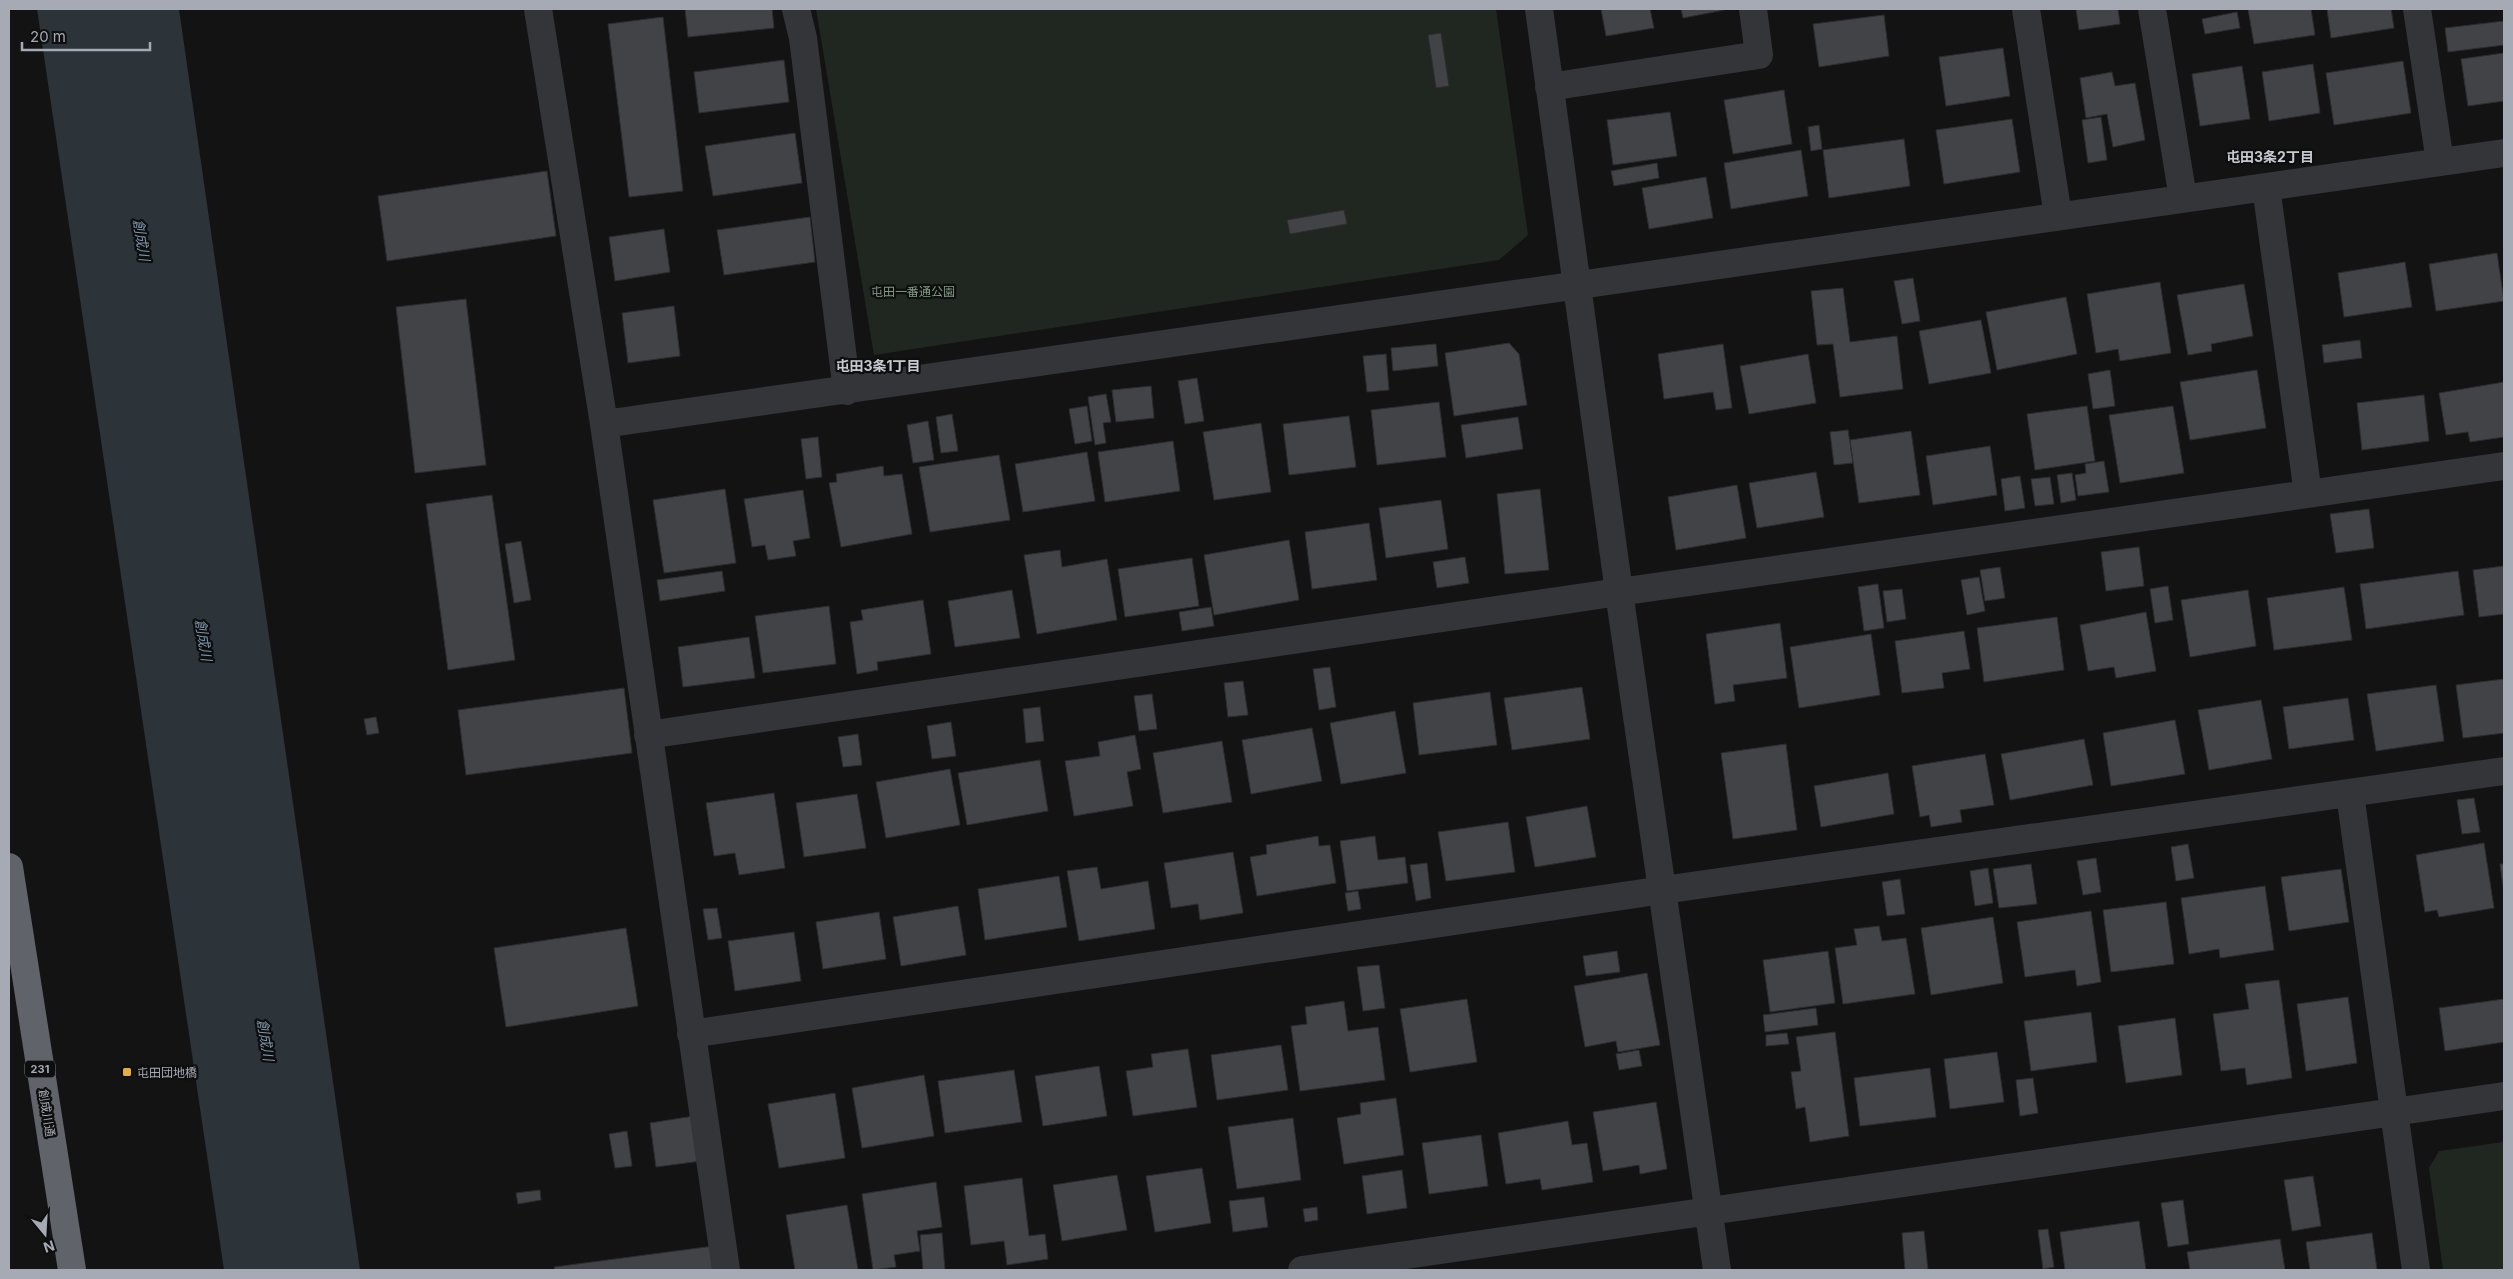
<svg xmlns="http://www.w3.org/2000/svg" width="2513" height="1279" viewBox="0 0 2513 1279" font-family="Inter,'Noto Sans JP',sans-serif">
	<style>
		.green { fill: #1f2720 }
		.water { fill: #2c3339 }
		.building { fill: #424347; stroke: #2d2d30 }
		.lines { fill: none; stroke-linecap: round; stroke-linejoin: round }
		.minor { stroke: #343539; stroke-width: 28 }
		.highway { stroke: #61636a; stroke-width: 28 }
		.poi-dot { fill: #e3ae3c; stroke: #0e0e0f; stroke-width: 2 }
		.labels { text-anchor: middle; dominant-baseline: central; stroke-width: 4.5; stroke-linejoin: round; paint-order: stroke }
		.shield { fill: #0e0e0f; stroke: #787b82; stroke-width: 1 }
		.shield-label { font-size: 11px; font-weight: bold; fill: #a5aab4 }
		.park-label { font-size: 12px; fill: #7e9d80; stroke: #0e0e0f }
		.poi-label { font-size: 12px; fill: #a5aab4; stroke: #0e0e0f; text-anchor: start }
		.street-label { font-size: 12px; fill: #a5aab4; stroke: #0e0e0f }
		.neighbourhood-label { font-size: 14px; font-weight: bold; fill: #c6c9d0; stroke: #0e0e0f }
		.water-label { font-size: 14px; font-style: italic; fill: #7f96ac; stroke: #0e0e0f }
	</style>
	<rect width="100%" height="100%" fill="#131314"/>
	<!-- green -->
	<path class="green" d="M816,9h680l32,226 -29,25 -625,95z
		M2504,1142v128h-61l-14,-102 10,-17z"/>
	<!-- water -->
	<path class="water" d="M37,9h142l181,1261h-136z"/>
	<!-- building -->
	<path class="building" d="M685,9h87l2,19 -86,9z
		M1601,9h49l4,19 -48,8z
		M1681,9h42l1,1 -41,8z
		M2076,9h42l2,15 -41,6z
		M2248,9h63l4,26 -61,9z
		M2327,9h64l3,19 -63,10z
		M2237,12l3,16 -35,6 -3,-15z
		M1884,15l5,41 -70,11 -6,-43z
		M663,17l20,174 -54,6 -21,-173z
		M2504,21v24l-56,7 -3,-24z
		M1441,33l8,53 -13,2 -8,-53z
		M2003,48l7,48 -64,10 -7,-49z
		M2504,53v48l-36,5 -7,-47z
		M784,60l5,42 -90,11 -5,-41z
		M2403,61l8,52 -77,12 -8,-52z
		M2313,64l7,49 -51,8 -7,-49z
		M2242,66l8,53 -50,7 -8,-52z
		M2112,72l3,14 20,-3 10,57 -32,7 -6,-33 -21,4 -6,-40z
		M1784,90l8,54 -59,10 -9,-54z
		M1670,112l7,44 -64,9 -6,-45z
		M2101,117l6,43 -19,3 -6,-43z
		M2012,119l8,53 -76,12 -8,-54z
		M1819,125l3,24 -11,2 -3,-24z
		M795,133l7,50 -89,13 -8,-50z
		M1904,139l6,47 -81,12 -6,-48z
		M1801,150l7,46 -77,13 -7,-46z
		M1657,163l2,15 -45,8 -3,-15z
		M547,171l9,65 -169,25 -9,-65z
		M1706,177l7,41 -64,11 -7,-41z
		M1344,210l3,14 -57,10 -3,-14z
		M810,217l5,45 -91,13 -7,-45z
		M664,229l6,43 -55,9 -6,-44z
		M2497,253l7,48 -68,10 -7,-47z
		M2405,262l7,45 -68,10 -6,-44z
		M1913,278l7,43 -18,3 -8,-43z
		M2160,282l11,71 -51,8 -2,-12 -22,4 -9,-59z
		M2244,284l9,52 -42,8 1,7 -24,4 -11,-60z
		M1843,288l7,54 47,-6 6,53 -63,8 -7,-53 -16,1 -6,-54z
		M2066,297l11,57 -80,16 -11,-58z
		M466,299l20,166 -71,8 -19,-166z
		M674,306l6,50 -52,7 -6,-50z
		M1981,320l10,53 -62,11 -10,-53z
		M2360,340l2,18 -38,5 -2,-18z
		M1509,343l10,11 8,51 -73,11 -9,-63z
		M1436,344l2,22 -45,5 -2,-23z
		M1723,344l9,64 -16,2 -3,-18 -49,7 -6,-45z
		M1386,354l3,36 -22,2 -4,-36z
		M1808,354l8,49 -67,11 -9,-48z
		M2110,370l5,36 -22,3 -5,-35z
		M2257,370l9,58 -76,12 -10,-58z
		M1197,378l7,43 -19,3 -7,-43z
		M2504,382v55l-34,5 -2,-10 -22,3 -7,-42z
		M1151,386l3,32 -38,4 -4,-32z
		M1106,394l5,28 -8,1 3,20 -11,2 -7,-48z
		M2424,395l5,46 -67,9 -5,-47z
		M1439,402l7,55 -69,8 -6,-55z
		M1087,406l5,35 -17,3 -6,-35z
		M2087,406l8,55 -60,9 -8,-56z
		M2173,406l11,67 -64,10 -11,-68z
		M952,414l6,37 -17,2 -5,-36z
		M1349,416l7,51 -67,8 -6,-51z
		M1518,417l5,32 -57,9 -5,-33z
		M928,421l6,39 -21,3 -6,-38z
		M1261,423l10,69 -57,8 -11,-68z
		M1848,430l5,33 -19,2 -4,-33z
		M1911,431l9,64 -61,8 -9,-63z
		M818,437l4,40 -16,2 -5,-40z
		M1173,441l7,50 -75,11 -7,-50z
		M1990,446l7,49 -64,10 -7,-49z
		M1087,452l8,49 -72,11 -8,-48z
		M999,455l11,65 -80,12 -11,-65z
		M2104,461l5,31 -31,4 -3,-21 11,-2 -1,-9z
		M883,466l1,10 18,-2 10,60 -71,13 -12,-64 8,-1 -1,-8z
		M1816,472l8,45 -67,11 -8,-45z
		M2072,473l4,27 -15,3 -4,-28z
		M2020,476l5,32 -20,3 -4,-32z
		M2050,477l4,27 -19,2 -4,-27z
		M1737,485l9,53 -70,12 -8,-53z
		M725,489l11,74 -72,10 -11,-73z
		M1540,489l9,81 -44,4 -8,-80z
		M803,490l7,48 -17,3 3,15 -28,4 -3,-15 -13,2 -8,-48z
		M492,495l23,165 -67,10 -22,-166z
		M1441,500l7,49 -62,9 -7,-50z
		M2369,509l5,39 -38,5 -6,-39z
		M1369,523l8,57 -65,9 -7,-57z
		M1289,540l10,60 -85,15 -10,-60z
		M521,541l10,59 -17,3 -9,-59z
		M2139,547l5,39 -38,5 -5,-39z
		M1060,550l2,17 45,-8 10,61 -80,14 -13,-79z
		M1465,557l4,26 -32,5 -4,-26z
		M1192,558l7,48 -74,11 -7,-48z
		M2504,566v48l-25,3 -6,-47z
		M2000,567l5,31 -20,3 -5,-31z
		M722,571l3,20 -65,10 -3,-21z
		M2458,571l6,44 -98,14 -6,-45z
		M1979,577l6,34 -18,4 -6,-35z
		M1878,584l6,44 -20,3 -6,-44z
		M2168,586l5,34 -18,3 -5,-34z
		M2344,587l8,53 -78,10 -7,-52z
		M1902,589l4,30 -19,3 -4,-31z
		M1012,590l8,48 -65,9 -7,-46z
		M2248,590l8,56 -66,11 -9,-57z
		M923,600l8,54 -54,8 1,8 -21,4 -7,-52 13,-2 -2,-10z
		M829,606l7,58 -73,9 -8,-57z
		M1211,607l3,19 -32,5 -3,-19z
		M2146,612l10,59 -40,7 -2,-11 -26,4 -8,-46z
		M2057,617l7,53 -80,12 -7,-54z
		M1780,623l7,55 -54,7 2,16 -20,3 -9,-70z
		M1964,631l6,38 -28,4 2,15 -42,5 -7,-52z
		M1871,634l9,61 -81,13 -9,-61z
		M749,637l6,41 -72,9 -5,-40z
		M1330,667l6,40 -17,3 -6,-41z
		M2504,679v54l-41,5 -7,-53z
		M1243,681l5,34 -20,2 -4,-34z
		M2436,685l8,56 -68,10 -9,-57z
		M1582,687l8,52 -78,11 -8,-52z
		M624,688l8,65 -166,22 -8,-65z
		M1490,692l7,53 -78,10 -6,-52z
		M1152,694l5,35 -18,2 -5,-35z
		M2348,698l6,42 -65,9 -6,-42z
		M2261,700l11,59 -63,11 -11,-60z
		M1040,707l4,34 -18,2 -3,-34z
		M1395,711l11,62 -65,11 -11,-61z
		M376,717l3,16 -12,2 -3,-16z
		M2175,720l10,54 -74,12 -8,-53z
		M951,722l5,34 -24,3 -5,-33z
		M1312,728l10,53 -71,13 -9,-54z
		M858,734l4,31 -19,2 -5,-30z
		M1135,735l6,34 -14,3 6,34 -59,10 -9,-55 35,-5 -2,-14z
		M2084,739l9,46 -83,15 -9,-46z
		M1222,741l10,61 -69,11 -10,-60z
		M1786,744l11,86 -64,9 -12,-86z
		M1985,754l9,51 -34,5 2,12 -31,5 -2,-12 -9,2 -8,-51z
		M1040,760l8,51 -81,14 -9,-52z
		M950,769l10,56 -74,13 -10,-56z
		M1888,773l6,41 -73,13 -7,-41z
		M774,793l11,75 -46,7 -4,-22 -21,3 -8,-53z
		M857,794l9,54 -62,9 -8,-54z
		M2474,798l6,34 -18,2 -5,-34z
		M1587,806l9,51 -61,10 -9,-50z
		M1508,822l7,50 -69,9 -8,-49z
		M1318,836l1,10 11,-1 6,38 -79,13 -7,-39 17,-3 -1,-9z
		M1375,836l3,24 27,-3 3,26 -61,8 -7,-50z
		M2484,843l10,65 -55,9 -2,-7 -12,2 -9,-57z
		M2188,844l6,34 -18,3 -5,-34z
		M1233,852l10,61 -43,7 -2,-16 -27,4 -7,-45z
		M2096,858l5,34 -18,3 -6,-34z
		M1427,863l4,35 -15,3 -6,-36z
		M2031,864l6,40 -38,4 -6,-39z
		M2500,864h4v29z
		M1097,867l4,22 47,-8 7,48 -76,12 -12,-70z
		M1988,868l5,35 -18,3 -5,-35z
		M2341,869l8,53 -60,9 -8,-54z
		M1059,876l8,51 -82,13 -7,-51z
		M1900,879l5,35 -18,2 -5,-34z
		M2265,886l9,64 -54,8 -1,-9 -30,5 -8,-56z
		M1358,891l3,18 -13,2 -3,-18z
		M2166,902l8,62 -63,8 -8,-62z
		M958,906l8,49 -65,11 -8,-49z
		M717,908l5,30 -14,2 -5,-31z
		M2091,911l10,71 -24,4 -2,-16 -50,7 -8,-55z
		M879,912l7,47 -63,10 -7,-47z
		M1993,917l10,66 -72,12 -10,-67z
		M1879,926l3,15 24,-3 9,56 -72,10 -8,-56 22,-3 -3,-16z
		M626,928l12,78 -132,21 -12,-79z
		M794,932l7,49 -66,10 -7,-50z
		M1617,951l3,21 -34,4 -3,-20z
		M1828,951l7,52 -65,9 -7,-52z
		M1379,965l6,43 -22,3 -6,-44z
		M1647,973l13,72 -42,7 -2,-11 -31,6 -11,-61z
		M2279,980l13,98 -45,7 -2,-17 -24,3 -8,-57 36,-5 -4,-25z
		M2348,997l9,66 -51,8 -9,-67z
		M1467,999l10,63 -67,10 -10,-63z
		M2504,999v43l-59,9 -6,-43z
		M1344,1001l4,30 30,-4 7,53 -85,11 -9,-65 16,-2 -2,-17z
		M1816,1008l2,17 -53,7 -2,-17z
		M2091,1012l6,50 -66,9 -7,-50z
		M2175,1018l7,57 -56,8 -8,-57z
		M1835,1032l14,104 -39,6 -5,-35 -9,2 -5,-37 10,-1 -5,-34z
		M1787,1033l2,11 -23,2v-11z
		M1281,1045l7,45 -71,10 -6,-45z
		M1188,1049l9,58 -64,9 -7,-45 27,-4 -2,-13z
		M1639,1050l3,16 -23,4 -3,-16z
		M1997,1052l7,50 -54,7 -6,-50z
		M1099,1066l8,50 -64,10 -8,-50z
		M1930,1068l6,49 -76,9 -6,-48z
		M1014,1070l8,52 -77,11 -7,-52z
		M924,1075l10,61 -72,12 -10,-60z
		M2033,1078l5,35 -18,3 -4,-36z
		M835,1093l10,65 -66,10 -11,-64z
		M1396,1098l8,57 -60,9 -7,-46 24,-4 -1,-11z
		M1656,1102l11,67 -27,5 -1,-9 -36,6 -10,-59z
		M694,1116l7,45 -45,6 -6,-44z
		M1293,1118l8,62 -64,9 -9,-62z
		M1568,1121l4,24 15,-2 6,39 -51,8 -2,-11 -34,5 -8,-51z
		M627,1131l5,35 -17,2 -6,-34z
		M1481,1135l7,51 -59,8 -7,-51z
		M1202,1168l9,55 -56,9 -9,-56z
		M1402,1170l5,38 -40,6 -5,-38z
		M1117,1175l10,55 -65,11 -9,-56z
		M2313,1176l8,50 -29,5 -8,-51z
		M1022,1178l7,58 16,-2 3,25 -41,6 -3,-24 -33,4 -7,-59z
		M936,1182l6,45 -25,4 3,20 -26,4 2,12 -23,3 -11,-76z
		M540,1190l1,10 -23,4 -2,-11z
		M1264,1197l4,30 -35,5 -4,-31z
		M2183,1200l6,44 -21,3 -7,-44z
		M847,1205l11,65h-63l-9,-55z
		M1317,1207l1,13 -13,2 -2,-13z
		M2139,1221l7,49h-81l-5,-38z
		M2048,1229l6,38 -11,2 -5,-39z
		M1924,1231l4,39h-23l-3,-37z
		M942,1233l3,37h-22l-3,-35z
		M2372,1233l5,37h-67l-4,-28z
		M2280,1239l5,31h-95l-3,-18z
		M714,1246l3,24h-162l-1,-3z"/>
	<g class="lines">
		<!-- minor -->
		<path class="minor" d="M538,9l66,415 122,846
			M796,9l7,29 44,353
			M1539,9l80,583 98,678
			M2026,9l32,207
			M2152,9l31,189
			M2417,9l23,153
			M1549,87l210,-32 -6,-46
			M2266,187l42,307
			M604,424l1900,-271
			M648,735l971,-143 885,-126
			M2350,794l66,476
			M691,1034l972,-144 841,-119
			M1302,1270l1202,-174"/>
		<!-- highway -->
		<path class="highway" d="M9,867l63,403"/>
	</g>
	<!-- markers -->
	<rect class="poi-dot" x="122" y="1067" width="10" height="10" rx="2.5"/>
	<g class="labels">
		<!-- shield labels -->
		<rect class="shield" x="25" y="1060.5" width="30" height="17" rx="4"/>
		<g class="shield-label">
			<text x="40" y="1069">231</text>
		</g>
		<!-- park labels -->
		<g class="park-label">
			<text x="913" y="291">屯田一番通公園</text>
		</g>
		<!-- poi labels -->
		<g class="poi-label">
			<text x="137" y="1072">屯田団地橋</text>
		</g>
		<!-- street labels -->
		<g class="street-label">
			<text transform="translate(47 1113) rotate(81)">創成川通</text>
		</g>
		<!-- neighbourhood labels -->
		<g class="neighbourhood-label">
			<text x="2270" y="156">屯田3条2丁目</text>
			<text x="878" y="365">屯田3条1丁目</text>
		</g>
		<!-- water labels -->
		<g class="water-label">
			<text transform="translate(142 240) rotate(81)">創成川</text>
			<text transform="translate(204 640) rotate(81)">創成川</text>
			<text transform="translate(266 1040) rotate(81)">創成川</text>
		</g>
	</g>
	<!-- border -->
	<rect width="2513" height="1279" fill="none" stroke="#a5aab4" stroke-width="20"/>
	<!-- north arrow -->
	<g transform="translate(45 1234) rotate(162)" stroke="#0e0e0f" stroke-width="4" paint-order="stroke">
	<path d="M0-4L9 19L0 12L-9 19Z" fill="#a5aab4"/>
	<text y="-8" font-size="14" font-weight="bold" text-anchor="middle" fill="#a5aab4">N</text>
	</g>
	<!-- scale -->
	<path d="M22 42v8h128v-8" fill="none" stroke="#a5aab4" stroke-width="2.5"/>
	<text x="30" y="42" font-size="15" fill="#a5aab4" stroke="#0e0e0f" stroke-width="4" paint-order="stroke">20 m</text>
</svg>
